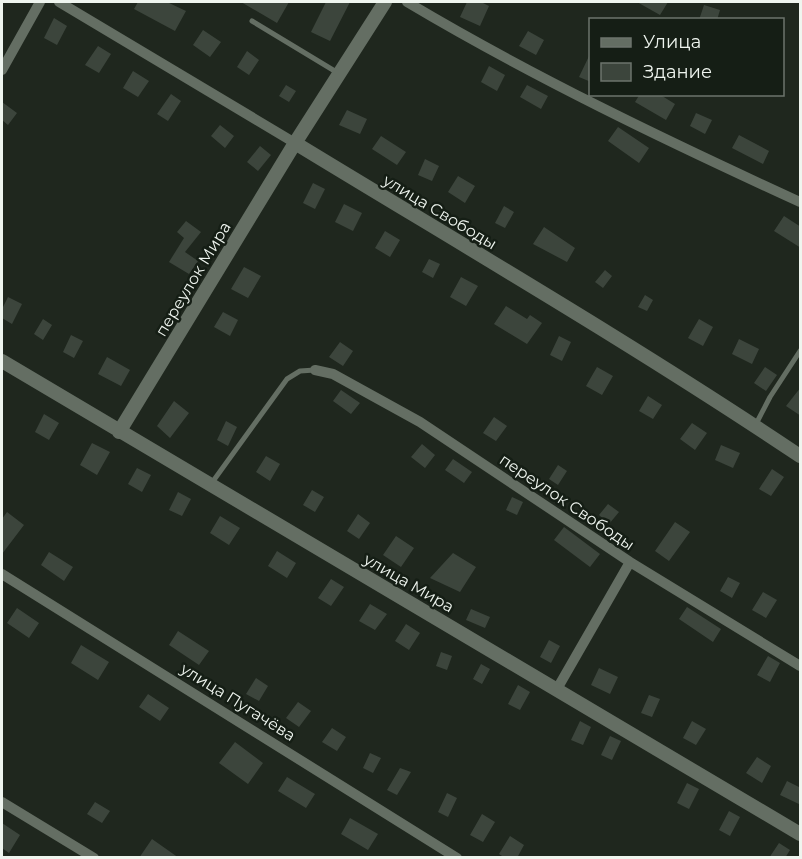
<svg xmlns="http://www.w3.org/2000/svg" width="802" height="859" viewBox="0 0 802 859" font-family="Montserrat,sans-serif">
	<style>
		.building { fill: #3c453c }
		.lines { fill: none; stroke-linecap: round; stroke-linejoin: round }
		.service { stroke: #646e63; stroke-width: 5 }
		.minor { stroke: #646e63; stroke-width: 10 }
		.tertiary { stroke: #646e63; stroke-width: 14 }
		.labels { text-anchor: middle; dominant-baseline: central; stroke-width: 5; stroke-linejoin: round; paint-order: stroke }
		.street-label { font-size: 16px; fill: #eff5ef; stroke: #151e15 }
	</style>
	<rect width="100%" height="100%" fill="#1f271e"/>
	<!-- building -->
	<path class="building" d="M138,2h29l19,9 -11,20 -41,-22z
		M241,2h48l-12,21z
		M326,2h24l-20,39 -19,-9z
		M467,2h14l8,4 -9,20 -20,-9z
		M637,2h31l-8,13z
		M704,5l16,5 -3,10h-18z
		M54,18l13,8 -10,19 -13,-7z
		M203,30l18,12 -11,15 -17,-12z
		M528,31l16,9 -8,15 -17,-9z
		M98,46l13,8 -12,19 -14,-8z
		M247,51l12,9 -10,15 -12,-8z
		M591,52v30l-12,-5z
		M489,66l16,9 -8,16 -16,-9z
		M133,71l16,10 -11,16 -15,-9z
		M286,85l10,6 -7,11 -10,-6z
		M527,85l21,11 -7,13 -21,-12z
		M171,94l10,7 -13,20 -11,-7z
		M640,94h19l16,10 -9,16 -31,-18z
		M2,102l15,11 -9,12 -6,-5z
		M347,110l20,9 -7,15 -21,-9z
		M696,113l16,7 -7,14 -15,-8z
		M220,125l14,11 -9,12 -14,-12z
		M618,127l31,21 -10,15 -31,-22z
		M739,135l30,16 -6,13 -31,-16z
		M381,136l25,16 -9,13 -25,-16z
		M260,146l11,9 -13,16 -11,-9z
		M425,159l14,7 -7,15 -14,-6z
		M458,176l17,10 -10,17 -17,-11z
		M313,183l12,6 -10,20 -12,-6z
		M344,204l18,9 -9,18 -18,-9z
		M504,206l10,6 -9,16 -10,-5z
		M784,216l17,11v21l-27,-17z
		M186,221l15,11 -16,20 13,9 -9,13 -20,-12 15,-24 -7,-6z
		M544,227l31,21 -8,14 -34,-18z
		M385,231l15,9 -10,17 -15,-9z
		M429,259l11,5 -7,14 -11,-6z
		M244,267l17,9 -13,22 -17,-9z
		M605,270l7,6 -9,12 -8,-6z
		M461,277l17,9 -12,20 -16,-9z
		M645,295l8,5 -6,11 -9,-4z
		M8,297l14,7 -10,20 -10,-6v-9z
		M506,306l21,13 3,-4 12,8 -15,21 -33,-20z
		M223,312l15,8 -8,16 -16,-9z
		M43,319l9,6 -9,15 -9,-6z
		M699,319l14,8 -10,19 -15,-8z
		M71,335l12,6 -9,17 -11,-6z
		M559,336l12,6 -9,19 -12,-6z
		M739,339l20,10 -7,15 -20,-10z
		M340,342l13,9 -10,15 -14,-9z
		M107,357l23,13 -9,16 -23,-12z
		M597,367l16,9 -11,19 -16,-9z
		M765,367l12,8 -11,16 -12,-8z
		M801,387v29l-15,-10z
		M341,390l19,13 -9,11 -18,-13z
		M648,396l14,9 -9,14 -14,-8z
		M174,401l15,12 -19,25 -13,-12z
		M44,414l15,9 -10,17 -14,-8z
		M494,417l13,9 -11,15 -13,-8z
		M226,421l11,6 -9,19 -11,-6z
		M692,423l15,10 -12,17 -15,-11z
		M92,443l18,9 -13,23 -17,-10z
		M422,444l13,11 -10,13 -14,-11z
		M721,445l19,8 -7,15 -18,-8z
		M266,456l14,8 -10,17 -14,-9z
		M453,459l19,13 -8,11 -19,-13z
		M558,465l9,6 -9,14 -9,-6z
		M137,468l14,7 -9,17 -14,-8z
		M772,469l12,8 -13,19 -12,-7z
		M312,490l12,7 -9,15 -12,-7z
		M178,492l13,7 -9,17 -13,-6z
		M512,497l11,5 -6,13 -11,-5z
		M608,504l11,8 -10,12 -10,-9z
		M7,512l17,13 -22,29v-35z
		M358,514l12,9 -11,16 -12,-8z
		M220,516l20,12 -11,17 -19,-12z
		M675,522l15,10 -21,29 -14,-10z
		M564,527l36,27 -10,13 -36,-27z
		M396,536l18,12 -13,19 -18,-12z
		M277,551l19,12 -9,15 -19,-12z
		M49,552l24,15 -9,14 -23,-16z
		M453,553l23,14 -16,25 -30,-14z
		M728,577l12,6 -8,15 -12,-7z
		M331,579l13,8 -13,19 -13,-8z
		M763,592l14,8 -11,18 -14,-8z
		M370,604l17,10 -12,16 -16,-9z
		M687,607l34,22 -8,13 -34,-23z
		M17,608l22,15 -10,15 -22,-15z
		M471,609l19,8 -5,11 -19,-8z
		M406,624l14,9 -11,17 -14,-9z
		M178,631l31,20 -10,14 -30,-20z
		M549,640l11,6 -9,17 -11,-6z
		M81,645l28,17 -11,18 -27,-17z
		M441,652l11,4 -5,14 -11,-4z
		M768,656l12,7 -10,19 -13,-7z
		M481,664l9,5 -8,15 -9,-5z
		M599,668l19,9 -8,17 -19,-9z
		M256,678l12,8 -9,15 -13,-7z
		M518,685l12,7 -10,18 -12,-6z
		M148,694l21,14 -9,13 -21,-14z
		M649,695l11,4 -8,18 -11,-4z
		M298,702l13,9 -12,16 -13,-9z
		M580,721l11,6 -8,18 -12,-5z
		M692,721l14,8 -10,16 -13,-7z
		M332,728l14,9 -9,14 -15,-9z
		M610,736l11,5 -9,19 -11,-5z
		M235,742l28,21 -15,21 -29,-21z
		M370,753l11,5 -8,15 -10,-5z
		M757,757l14,9 -9,17 -16,-10z
		M400,768l11,4 -14,23 -10,-5z
		M287,777l28,17 -9,14 -28,-17z
		M787,781l14,7v17l-21,-10z
		M687,783l12,6 -10,20 -12,-6z
		M447,793l10,5 -9,19 -10,-5z
		M95,802l15,9 -8,12 -15,-9z
		M729,811l11,6 -10,19 -11,-6z
		M482,814l13,8 -12,20 -13,-7z
		M350,818l28,16 -10,16 -27,-16z
		M2,823l18,12 -11,18 -7,-5z
		M510,836l14,9 -7,13h-12l-6,-4z
		M152,839l27,19h-40z
		M779,843l11,7 -5,8h-16z"/>
	<g class="lines">
		<!-- service -->
		<path class="service" d="M252,21l86,52
			M756,424l14,-27 30,-46
			M211,484l76,-105 13,-8 15,-1"/>
		<!-- minor -->
		<path class="minor" d="M59,2l236,141
			M407,2c126,75 260,139 393,200
			M2,70l38,-68
			M315,370l18,4 87,48 210,140 170,104
			M2,574l455,284
			M557,689l73,-127
			M2,802l92,56"/>
		<!-- tertiary -->
		<path class="tertiary" d="M295,143c169,103 341,203 505,313
			M2,361l798,473
			M119,432l176,-289 90,-141"/>
	</g>
	<g class="labels">
		<!-- street labels -->
		<g class="street-label">
			<text transform="translate(440 212) rotate(31)">улица Свободы</text>
			<text transform="translate(193 279) rotate(-59)">переулок Мира</text>
			<text transform="translate(567 502) rotate(34)">переулок Свободы</text>
			<text transform="translate(409 583) rotate(30)">улица Мира</text>
			<text transform="translate(238 702) rotate(32)">улица Пугачёва</text>
		</g>
	</g>
	<!-- border -->
	<rect width="802" height="859" fill="none" stroke="#eff5ef" stroke-width="6"/>
	<!-- legend -->
	<rect x="589" y="18" width="195" height="78" fill="#151e15" stroke="#6c746c" stroke-width="1.5"/>
	<rect x="601" y="38" width="30" height="9" fill="#646e63" stroke="#6c746c" stroke-width="1.5"/>
	<text x="643" y="48" font-size="18" fill="#eff5ef">Улица</text>
	<rect x="601" y="63" width="30" height="18" fill="#3c453c" stroke="#6c746c" stroke-width="1.5"/>
	<text x="643" y="78" font-size="18" fill="#eff5ef">Здание</text>
</svg>
